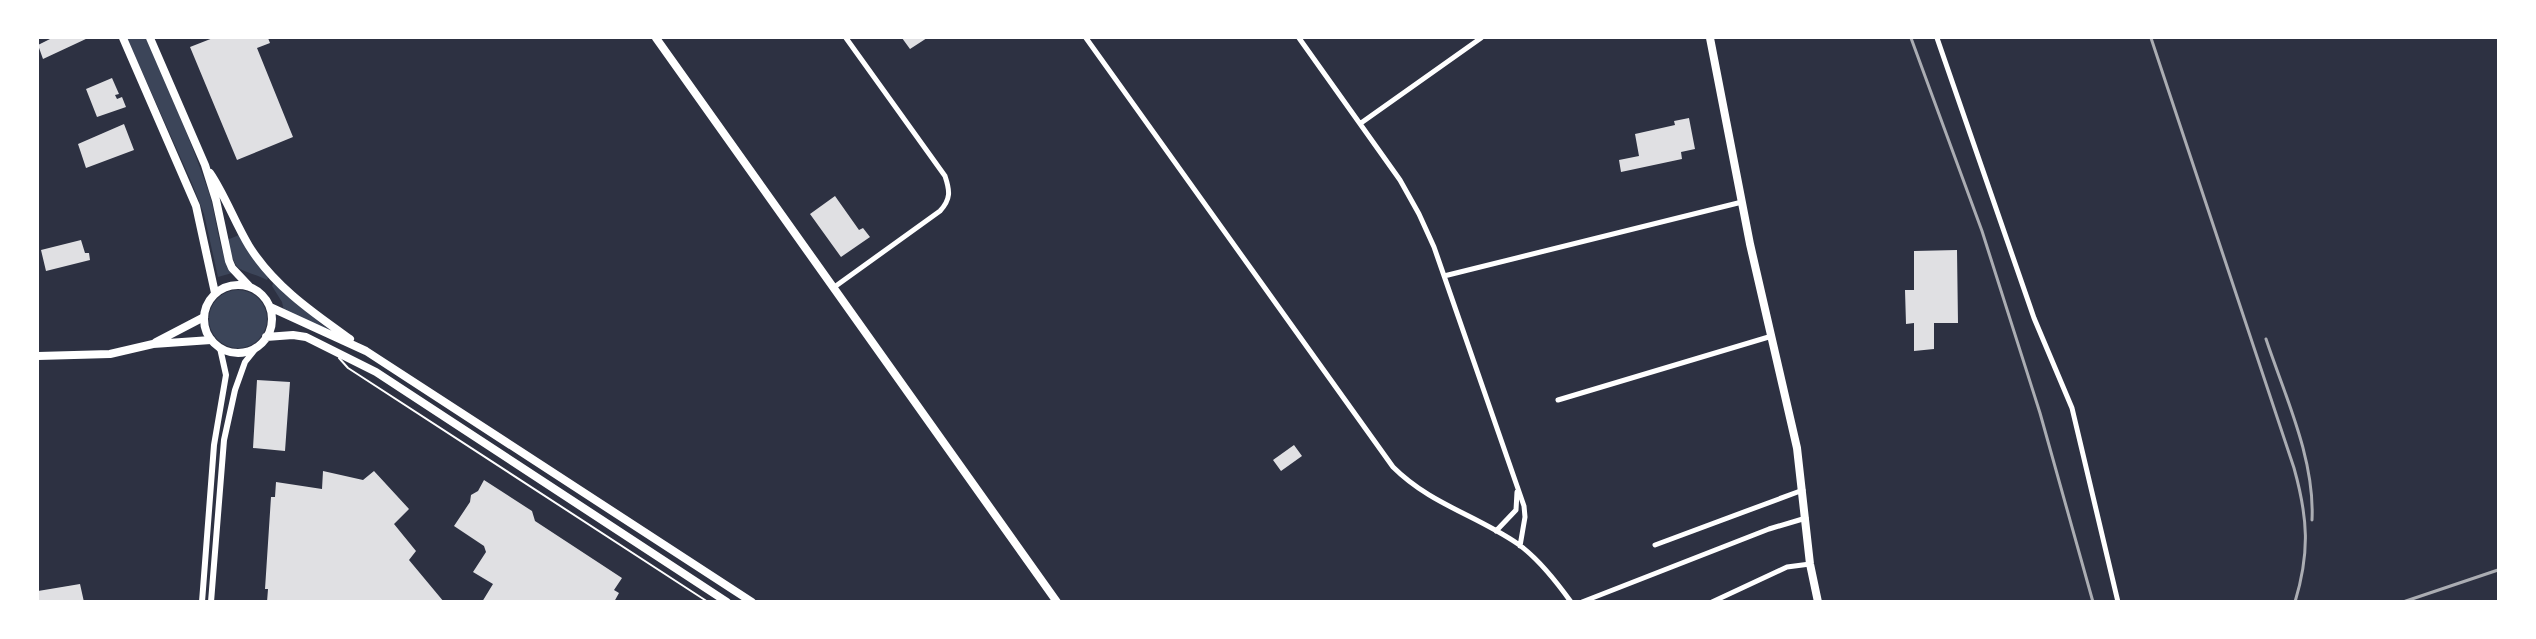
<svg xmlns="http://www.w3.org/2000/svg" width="2536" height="639" viewBox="0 0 2536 639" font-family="'Open Sans',sans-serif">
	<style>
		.green { fill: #3c4559 }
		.building { fill: #e0e0e3 }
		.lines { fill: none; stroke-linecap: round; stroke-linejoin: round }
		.service { stroke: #fff; stroke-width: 2 }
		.minor { stroke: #fff; stroke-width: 5 }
		.tertiary { stroke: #fff; stroke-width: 6 }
		.secondary { stroke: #fff; stroke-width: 8 }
		.primary { stroke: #fff; stroke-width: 8 }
		.trunk { stroke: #fff; stroke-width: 8 }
		.rail { stroke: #abadb3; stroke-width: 3 }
	</style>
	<rect width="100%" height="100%" fill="#2d3142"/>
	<!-- green -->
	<path class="green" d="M127,38h19c22,51 45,102 63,155 8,25 9,59 23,80l-14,4 -14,-63 -13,-33z
		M239,235l30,41 -2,4c-32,-15 -29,-3 -40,-40z
		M274,281l47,43 18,11 -55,-24 -2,-9 -10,-16z
		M209 319a29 29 0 1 1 58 0a29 29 0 1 1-58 0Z"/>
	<!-- building -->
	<path class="building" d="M52,38h36l-45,21 -5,-14z
		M213,38h55l2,5 -13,5 36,89 -56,23 -47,-113z
		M902,38h25l-17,11z
		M112,78l7,16 -4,1 2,4 5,-2 4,10 -29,10 -11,-28z
		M1689,118l6,31 -14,3 1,7 -61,13 -2,-12 20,-4 -4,-22 40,-9 -1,-4z
		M124,124l10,26 -48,18 -8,-24z
		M835,196l24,34 4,-2 7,9 -29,20 -31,-43z
		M81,240l4,13h4l1,7 -44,11 -5,-21z
		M1957,250l1,73h-24v26l-20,2v-28l-8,1 -1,-34h9v-39z
		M257,380l33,2 -5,69 -32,-3z
		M1294,445l8,11 -21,15 -8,-11z
		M323,471l40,9 11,-9 35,38 -15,15 22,27 -7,9 35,42h-177l1,-13h-3l6,-92h4l1,-15 46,7z
		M484,480l48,31 3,10 87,57 -8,12 5,3 -5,9h-132l11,-18 -20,-12 13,-20 -2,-6 -30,-20 16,-24 1,-7 7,-4z
		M80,584l4,18h-46v-11z"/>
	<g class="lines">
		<!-- service -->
		<path class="service" d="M339,358l9,10 360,234"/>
		<!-- minor -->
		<path class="minor" d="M1086,38l307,429c37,37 83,48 125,77 21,15 38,37 53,58
			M1299,38l101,142 19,34 15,33 90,259 1,11 -5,29
			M1937,38l97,280 38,90 46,194
			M1361,123l120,-85
			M1444,276l298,-74
			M833,288l107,-77c11,-12 10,-20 5,-35l-99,-138
			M1558,400l214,-64
			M1496,531l20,-21 1,-18
			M1655,545l148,-55
			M1582,602l187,-73 37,-11
			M1712,602l75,-35 23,-3"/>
		<!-- tertiary -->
		<path class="tertiary" d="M202,602l12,-157 12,-70 -6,-27
			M211,602l13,-162 11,-50 10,-28 12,-15"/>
		<!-- secondary -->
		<path class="secondary" d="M656,38l401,564
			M1710,38l40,206 47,204 13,116 8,38"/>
		<!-- primary -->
		<path class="primary" d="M123,38l73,168 19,87
			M150,38l55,127 11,35 13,61 3,7 17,18
			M210,173c15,22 25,50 39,73 25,40 63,66 101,93
			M204 319a34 34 0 1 1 68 0a34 34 0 1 1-68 0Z
			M270,307l96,44 386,251
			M266,337l27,-2 13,2 70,35 351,230"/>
		<!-- trunk -->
		<path class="trunk" d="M156,342l48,-25
			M38,356l72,-2 43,-10 58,-4"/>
		<!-- rail -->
		<path class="rail" d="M1911,38l71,193 58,182 53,189
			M2151,38l143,430c14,50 16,84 1,134
			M2266,339c19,57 49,120 46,181
			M2403,602l95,-32"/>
	</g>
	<!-- border -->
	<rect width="2536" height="639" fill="none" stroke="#ffffff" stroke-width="78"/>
</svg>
